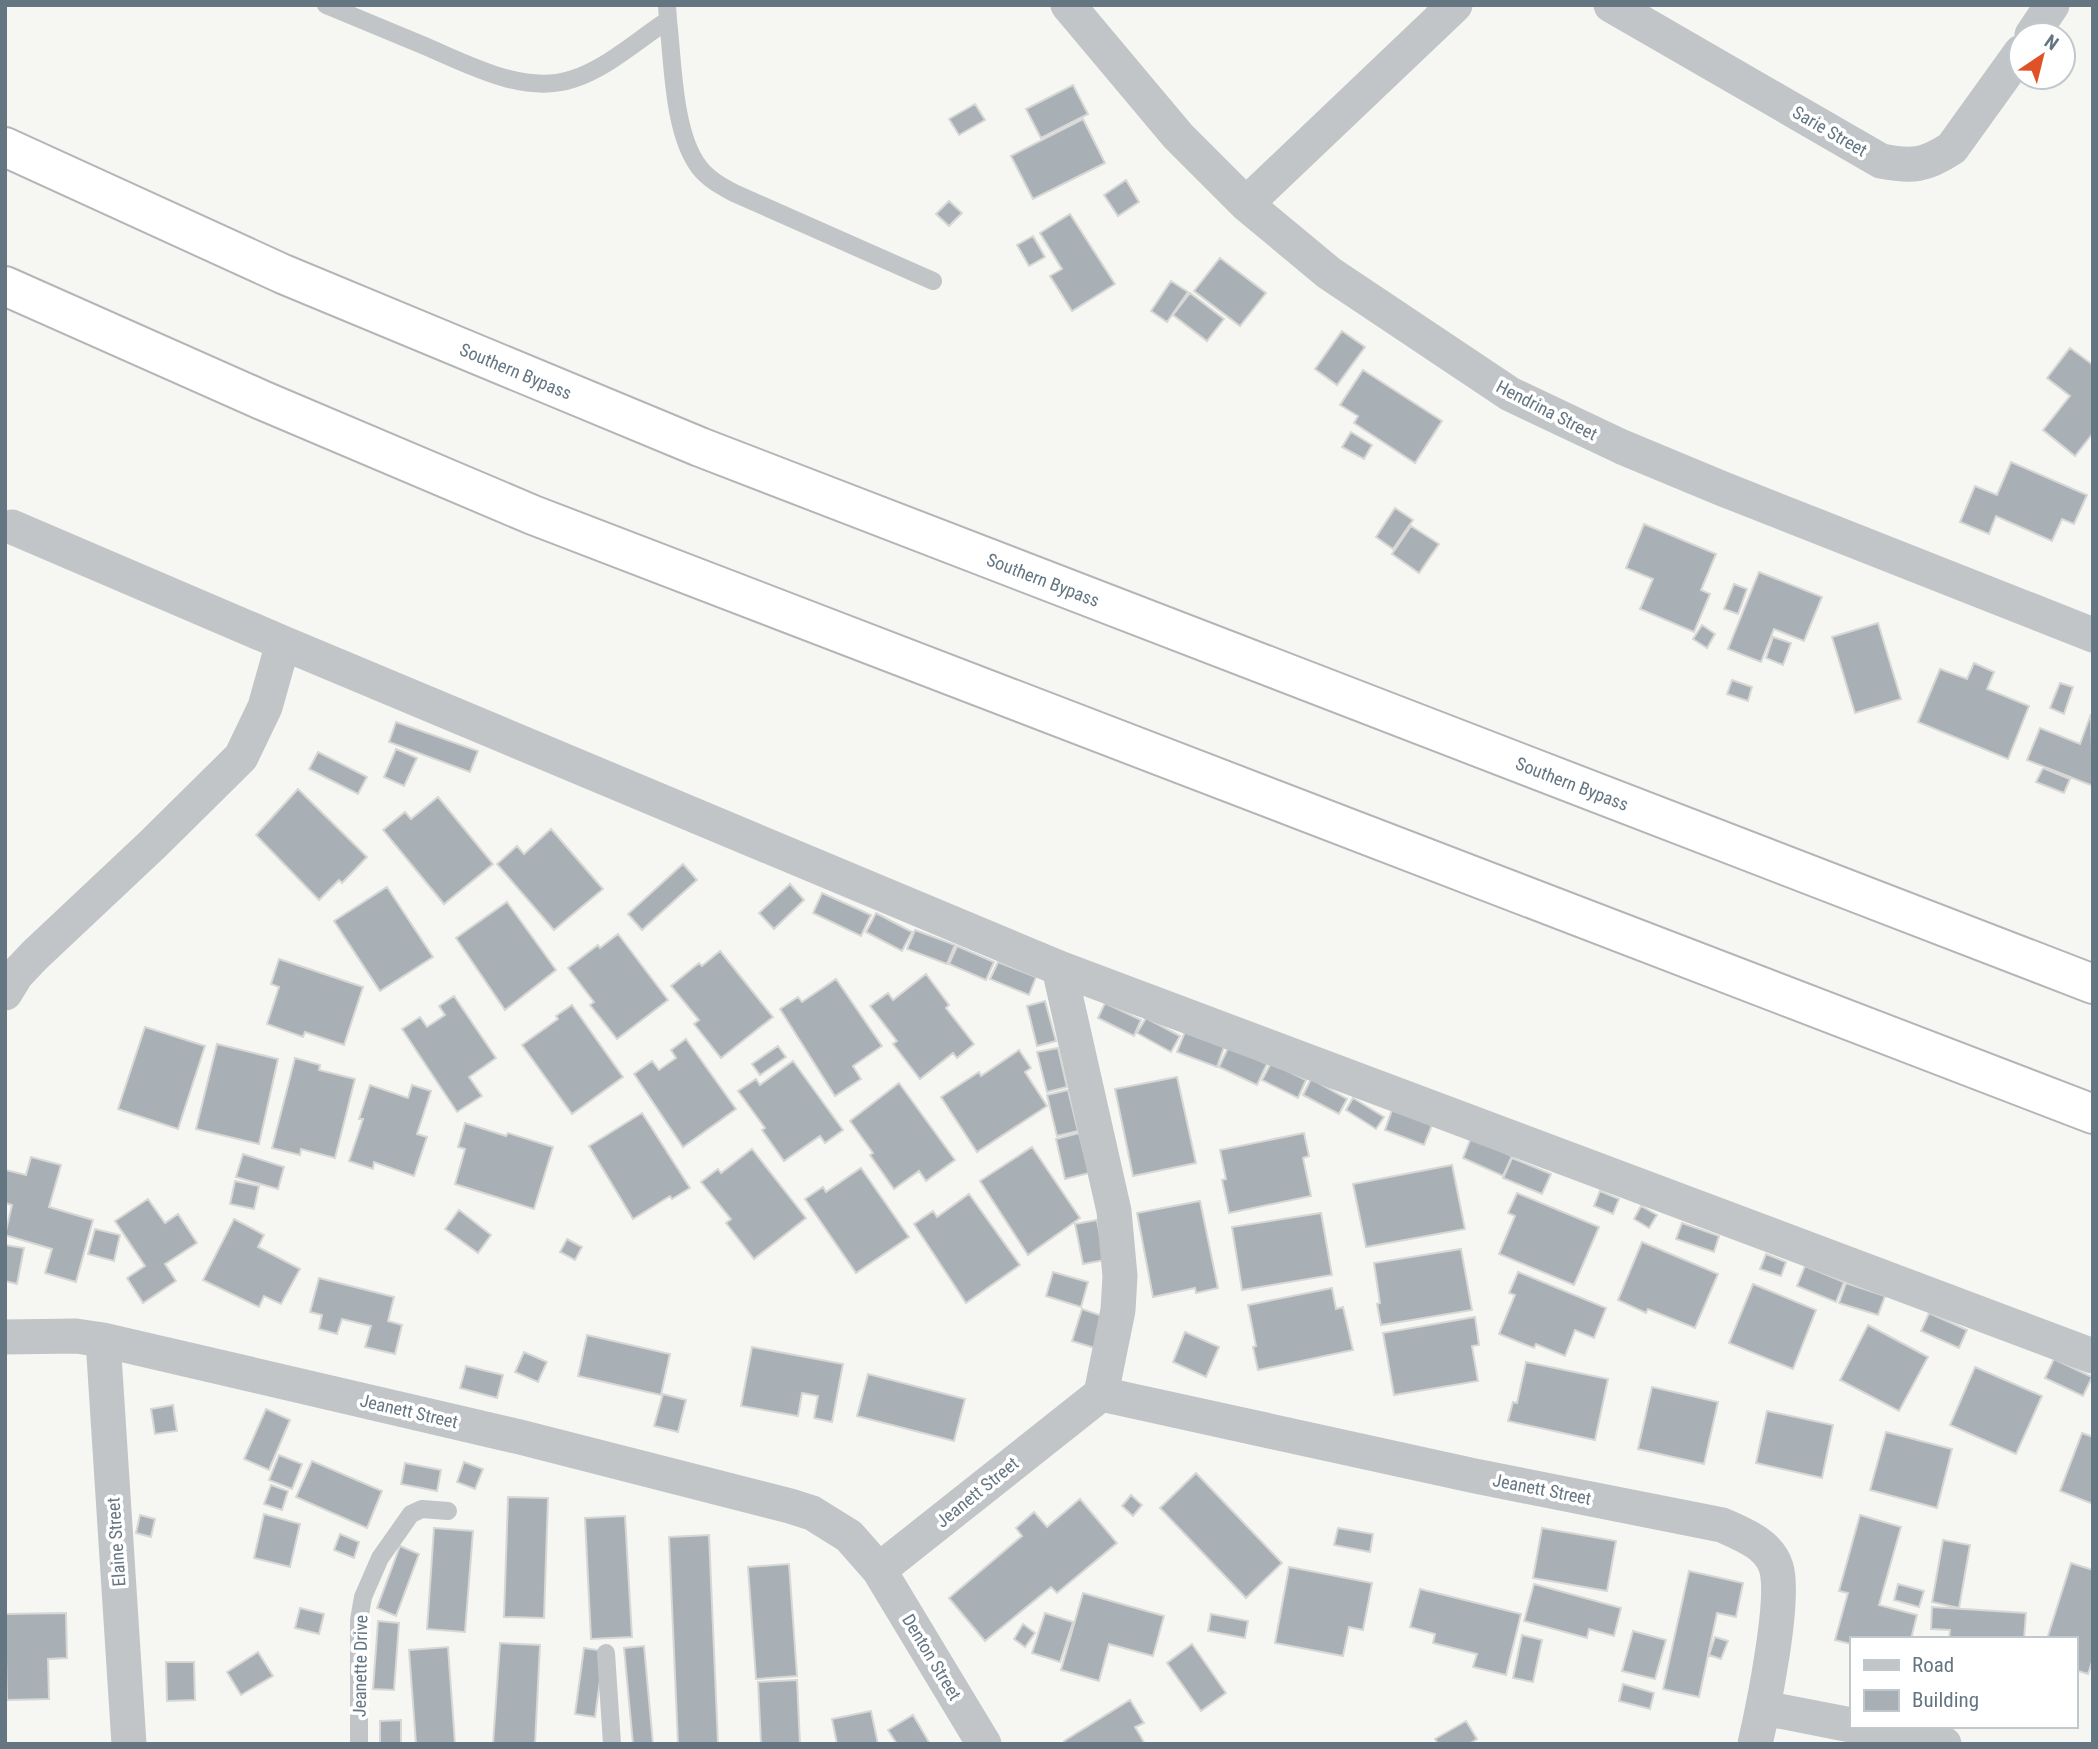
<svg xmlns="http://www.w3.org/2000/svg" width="2098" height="1749" viewBox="0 0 2098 1749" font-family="'Roboto Condensed',sans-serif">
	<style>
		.building { fill: #a8b0b5; stroke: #d7d7d5; stroke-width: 2 }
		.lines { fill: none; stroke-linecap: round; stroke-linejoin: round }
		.highway-casing { stroke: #b2b6b9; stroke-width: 42 }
		.lane { stroke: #c1c5c8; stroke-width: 18 }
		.street { stroke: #c1c5c8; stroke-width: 35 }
		.highway { stroke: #fff; stroke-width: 38 }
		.labels { text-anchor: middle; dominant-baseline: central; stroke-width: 7; stroke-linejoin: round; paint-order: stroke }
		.street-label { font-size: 18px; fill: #657683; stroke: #fff }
	</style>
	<rect width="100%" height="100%" fill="#f6f6f2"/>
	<!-- building -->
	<path class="building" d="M1073,85l15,29 -47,24 -15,-29z
		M975,104l10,16 -26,15 -10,-16z
		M1083,119l22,44 -72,36 -22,-43z
		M1126,180l13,22 -21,14 -14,-21z
		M949,201l13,12 -13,13 -13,-12z
		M1070,214l45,70 -43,27 -22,-35 12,-7 -22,-36z
		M1033,236l12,21 -16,9 -12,-21z
		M1220,258l46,35 -26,33 -46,-35z
		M1171,281l17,11 -21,30 -16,-11z
		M1190,293l34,26 -17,22 -34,-26z
		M1342,331l23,16 -28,38 -22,-16z
		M2070,348l23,17v68l-18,23 -32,-26 27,-34 -23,-18z
		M1363,370l79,51 -27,42 -61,-40 4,-7 -18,-11z
		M1351,432l21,13 -8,14 -22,-12z
		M2011,462l76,33 -13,29 -12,-5 -10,22 -56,-25 -7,18 -29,-12 15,-36 22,9z
		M1395,508l18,12 -20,29 -17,-12z
		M1644,524l72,30 -15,36 9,4 -16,38 -54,-23 13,-30 -27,-11z
		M1411,526l28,18 -20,29 -27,-19z
		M1759,572l63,25 -18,44 -30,-12 -13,33 -33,-13z
		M1734,584l13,5 -9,25 -14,-5z
		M1878,623l23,76 -46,14 -23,-76z
		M1702,625l13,9 -8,14 -14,-9z
		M1773,637l18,6 -8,22 -17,-7z
		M1974,663l20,9 -7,17 42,17 -21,53 -90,-37 22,-53 27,10z
		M1732,680l20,7 -4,14 -21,-7z
		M2060,683l13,4 -9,27 -14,-6z
		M2091,714l2,72 -66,-26 13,-32 40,16z
		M396,722l82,29 -8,21 -81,-30z
		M396,749l21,9 -13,28 -20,-9z
		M318,752l49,25 -9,17 -49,-25z
		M2043,768l27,11 -6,14 -28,-11z
		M298,789l69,68 -25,26 -3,-3 -20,20 -63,-65z
		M438,797l55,67 -49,40 -61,-74 22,-18 6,7z
		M551,829l52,60 -49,41 -57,-66 20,-18 7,8z
		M683,864l14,16 -55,50 -14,-16z
		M790,884l14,16 -30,29 -15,-16z
		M387,887l46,70 -53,34 -46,-70z
		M822,893l49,22 -10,21 -48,-23z
		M507,902l49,68 -51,40 -49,-72z
		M876,913l36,19 -10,19 -36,-19z
		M915,930l40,15 -8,19 -40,-15z
		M618,934l50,66 -51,39 -27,-34 4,-3 -26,-34 30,-23 2,3z
		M957,946l37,16 -8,18 -37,-16z
		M720,951l53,66 -52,41 -27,-34 5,-4 -28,-34 28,-23 3,3z
		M279,959l84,28 -19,58 -39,-13 -2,5 -36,-13 12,-37 -8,-3z
		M998,962l38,15 -7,18 -39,-16z
		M926,974l23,31 -3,3 28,36 -17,14 -4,-5 -33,26 -27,-35 4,-3 -27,-35 18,-13 5,7z
		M836,979l46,67 -29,20 8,13 -26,17 -55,-87 18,-12 4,5z
		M454,996l42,62 -27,19 13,19 -25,16 -55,-83 18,-12 7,10 18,-12 -6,-9z
		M1045,1001l11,40 -19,5 -10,-40z
		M1105,1003l36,17 -7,16 -36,-18z
		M572,1005l51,72 -51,37 -50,-69 36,-26 -2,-3z
		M1146,1018l34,18 -9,16 -34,-19z
		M145,1027l60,19 -27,83 -60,-20z
		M1185,1032l39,15 -7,20 -40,-15z
		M686,1039l50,70 -53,38 -49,-73 18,-13 7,9 17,-12 -5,-8z
		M217,1044l61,15 -19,85 -63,-15z
		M778,1046l8,11 -26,18 -8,-11z
		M1229,1046l38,18 -10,21 -38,-18z
		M1058,1048l9,39 -20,5 -10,-40z
		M1019,1050l12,18 -6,4 22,34 -70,46 -36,-55 38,-25 2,4z
		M295,1058l25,7 -1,5 36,9 -20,79 -34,-9 -1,6 -28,-7z
		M793,1061l50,69 -18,13 -5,-7 -36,25 -22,-31 3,-2 -27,-37 18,-12 4,6z
		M1271,1063l35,17 -8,18 -36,-18z
		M1177,1077l19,86 -63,13 -18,-87z
		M1311,1079l36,20 -8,15 -36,-19z
		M899,1083l56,77 -29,21 -7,-10 -25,18 -24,-34 3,-2 -23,-32z
		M370,1085l38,13 4,-13 19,6 -14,43 10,3 -13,39 -40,-14 -1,7 -24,-8 14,-42h-4z
		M1068,1090l10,41 -21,5 -10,-41z
		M1353,1098l31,19 -8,12 -30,-19z
		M1392,1110l40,15 -8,20 -39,-15z
		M642,1113l48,75 -18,11 -2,-3 -37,23 -44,-73z
		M465,1123l41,13 2,-3 45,14 -19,62 -79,-25 10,-35 -7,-2z
		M1079,1133l10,40 -24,6 -9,-40z
		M1304,1133l5,23 -6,2 8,38 -82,17 -7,-33 4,-1 -6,-29z
		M1471,1138l41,18 -9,20 -40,-18z
		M1032,1147l48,71 -52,37 -48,-74z
		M752,1149l54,69 -52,41 -28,-36 5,-4 -30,-37 17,-13 3,4z
		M243,1154l41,13 -6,22 -42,-12z
		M31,1157l30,8 -12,42 44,13 -17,62 -31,-9 7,-24 -47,-14 7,-30 -7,-2 1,-33 20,5z
		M1512,1158l39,16 -9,20 -39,-16z
		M1452,1165l13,64 -99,18 -13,-63z
		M861,1168l48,69 -53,36 -51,-74 18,-12 3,5z
		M235,1181l24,5 -5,23 -24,-5z
		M1600,1191l19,8 -6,15 -19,-8z
		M1517,1193l82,34 -25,58 -75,-31 16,-38 -7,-3z
		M969,1194l51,71 -54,38 -52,-79 19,-13 4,6z
		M148,1199l17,24 13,-9 19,29 -32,21 11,17 -33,22 -16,-25 18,-12 -30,-45z
		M1200,1201l18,87 -22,5 -1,-5 -42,9 -16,-84z
		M1641,1206l16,9 -8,13 -15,-9z
		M459,1210l32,25 -13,18 -33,-24z
		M1321,1213l11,62 -90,15 -10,-63z
		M234,1219l30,16 -6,12 42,22 -19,35 -17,-8 -5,11 -56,-27z
		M1097,1220l8,40 -22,4 -8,-40z
		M1682,1223l37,13 -5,16 -38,-13z
		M95,1229l25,6 -6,26 -26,-7z
		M567,1239l15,8 -7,13 -15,-8z
		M1642,1242l76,32 -23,54 -47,-19 -2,4 -28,-13z
		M5,1245l19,3 -7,36 -12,-3z
		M1461,1249l11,61 -91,15 -4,-21 3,-1 -6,-40z
		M1766,1254l20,8 -5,14 -21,-7z
		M1805,1266l39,16 -8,20 -39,-16z
		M1053,1272l35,10 -7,25 -35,-11z
		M1518,1272l88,36 -12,30 -19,-8 -10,26 -29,-12 -2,4 -35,-14 16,-39 -6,-2z
		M319,1278l75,19 -6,24 14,4 -7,29 -30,-7 6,-21 -29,-7 -5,15 -18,-5 3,-14 -12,-3z
		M1846,1283l39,13 -7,19 -39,-12z
		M1753,1284l63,26 -23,59 -64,-26z
		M1332,1288l4,21 7,-2 10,43 -95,20 -5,-23 3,-1 -8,-41z
		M1082,1309l26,9 -10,31 -26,-8z
		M1929,1313l38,17 -8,18 -38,-17z
		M1475,1317l4,28 -7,1 6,35 -84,14 -11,-62z
		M1868,1325l60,32 -29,54 -59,-31z
		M1185,1332l34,15 -13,30 -33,-15z
		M587,1335l83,19 -9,41 -83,-19z
		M752,1347l91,17 -11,58 -18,-4 4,-22 -16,-3 -4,23 -57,-10z
		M524,1352l23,10 -9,20 -23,-10z
		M2054,1359l38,18 -9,19 -38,-18z
		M1526,1362l82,17 -13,61 -87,-19 5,-19 4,1z
		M466,1366l37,9 -6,23 -37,-10z
		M1975,1367l67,29 -26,58 -66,-29z
		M868,1374l97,25 -11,42 -97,-25z
		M1652,1387l66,15 -14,62 -66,-15z
		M663,1394l23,6 -8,32 -24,-6z
		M173,1405l4,26 -22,3 -4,-25z
		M266,1409l24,11 -21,50 -25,-11z
		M1767,1411l66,14 -11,53 -66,-15z
		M1886,1432l66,17 -15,59 -67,-18z
		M2082,1433l11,4v67l-33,-13z
		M279,1455l23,9 -10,25 -23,-9z
		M312,1461l70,30 -15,37 -71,-31z
		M464,1462l19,7 -8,20 -18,-7z
		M405,1463l36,7 -4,21 -36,-7z
		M1196,1473l86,90 -36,35 -86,-90z
		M271,1485l17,6 -6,19 -18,-6z
		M1131,1495l11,10 -9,11 -11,-10z
		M508,1497l40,1 -4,120 -40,-1z
		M1080,1499l37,44 -60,50 -6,-6 -66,54 -36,-43 73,-62 -6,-8 18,-16 13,15z
		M264,1514l36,10 -10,43 -36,-9z
		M140,1515l15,4 -4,18 -15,-4z
		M1860,1515l41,12 -22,78 38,10 -6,24h-60v5l-16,-4 13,-47 -9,-2z
		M625,1516l7,121 -41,2 -6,-121z
		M434,1528l39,3 -8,101 -38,-3z
		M1338,1528l35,6 -3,18 -36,-7z
		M1542,1528l74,13 -9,50 -74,-13z
		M340,1534l19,8 -5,16 -20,-8z
		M709,1535l9,209h-40l-9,-207z
		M1943,1540l27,5 -11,63 -27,-6z
		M400,1546l19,8 -23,62 -19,-8z
		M2071,1563l22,7v89l-5,15 -13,-4v-31h-28z
		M789,1564l8,112 -41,3 -8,-112z
		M1289,1567l83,16 -9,47 -14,-3 -6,29 -68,-13z
		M1689,1571l54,12 -7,34 -19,-4 -18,84 -36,-8z
		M1534,1584l87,24 -7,28 -25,-7 -2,9 -63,-17z
		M1898,1584l26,7 -5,16 -25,-7z
		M1420,1589l101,25 -15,61 -33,-8 4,-13 -44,-11 2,-9 -25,-7z
		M1083,1593l81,23 -11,40 -44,-12 -10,37 -38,-11z
		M1932,1607l94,6 -2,26h-75l1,-9 -19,-1z
		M300,1608l24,6 -5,20 -24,-6z
		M66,1613l1,45 -19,1 1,40 -42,1 -2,-86z
		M1045,1613l28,9 -13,40 -28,-9z
		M1211,1614l37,7 -3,17 -37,-7z
		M378,1621l21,2 -5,67 -21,-1z
		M1023,1624l12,9 -10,14 -11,-8z
		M1633,1631l33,9 -11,39 -33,-8z
		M1522,1635l20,5 -9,42 -20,-4z
		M1715,1637l13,4 -7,18 -12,-4z
		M500,1643l40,2 -5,99h-42z
		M1192,1644l34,49 -25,18 -34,-48z
		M644,1646l9,98h-20l-9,-96z
		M448,1647l7,97h-39l-7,-94z
		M584,1648l20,3 -9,66 -20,-3z
		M258,1652l15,24 -32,19 -14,-23z
		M166,1662h28l1,38 -28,1z
		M797,1680l3,64h-39l-3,-62z
		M1623,1684l31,9 -4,16 -31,-8z
		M1130,1700l14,23 -9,4 10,17h-79l-2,-3z
		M871,1711l7,33h-41l-5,-25z
		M913,1715l17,29h-33l-9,-14z
		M401,1720v24h-21v-23z
		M1466,1721l11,18 -8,5h-31l-3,-5z"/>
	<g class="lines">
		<!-- highway casing -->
		<g class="highway-casing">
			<g id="highway">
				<path id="s1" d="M5,147l278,127 417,173 1393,537"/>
				<path d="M5,286l259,115 269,114 1560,599"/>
			</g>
		</g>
		<!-- lane -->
		<path class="lane" d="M326,5c32,13 63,26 94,39 46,19 103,52 153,35 34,-11 65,-39 95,-59l-1,-15
			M668,20c5,42 5,113 31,147 9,12 22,19 35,26l199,88
			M606,1653l6,91
			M359,1744v-124l4,-23 17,-39 31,-44 11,-5 26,2"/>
		<!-- street -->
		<path class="street" d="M1068,5l110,131 68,68 83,69 181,121 112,53 101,42 370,146
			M1611,5l270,156c31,6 44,5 71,-13l69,-96
			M2032,35l20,-30
			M1246,204l209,-199
			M12,527l271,116 776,325 1034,388
			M1059,968l55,243 6,65 -2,34 -17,84
			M5,993l11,-18 19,-20 118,-111 88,-87 24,-50 18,-64
			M5,1337l71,-1 27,4 417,97 270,69 22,7 37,23 30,34 105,174
			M103,1340l26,404
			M879,1570l222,-176 374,82 247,49c20,9 47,19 54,42 10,31 -13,142 -21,177
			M1764,1708l87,17
			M1856,1726l88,18"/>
		<!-- highway -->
		<use href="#highway" class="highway"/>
	</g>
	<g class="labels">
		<!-- street labels -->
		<g class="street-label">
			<text transform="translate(1830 131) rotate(30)">Sarie Street</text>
			<text stroke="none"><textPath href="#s1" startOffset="558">Southern Bypass</textPath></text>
			<text transform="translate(1547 410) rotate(27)">Hendrina Street</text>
			<text stroke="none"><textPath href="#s1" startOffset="1125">Southern Bypass</textPath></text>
			<text stroke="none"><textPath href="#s1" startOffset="1692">Southern Bypass</textPath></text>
			<text transform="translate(409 1411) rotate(13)">Jeanett Street</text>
			<text transform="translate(1542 1489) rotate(11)">Jeanett Street</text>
			<text transform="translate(977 1492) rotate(-39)">Jeanett Street</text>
			<text transform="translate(116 1542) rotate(-94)">Elaine Street</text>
			<text transform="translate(932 1657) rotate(59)">Denton Street</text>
			<text transform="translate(360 1666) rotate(-89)">Jeanette Drive</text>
		</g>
	</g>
	<!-- border -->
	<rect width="2098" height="1749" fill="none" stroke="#657683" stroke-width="14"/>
	<!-- legend -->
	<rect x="1850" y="1637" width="228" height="91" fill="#ffffff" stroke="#c1c8cd" stroke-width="2"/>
	<rect x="1864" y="1660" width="35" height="10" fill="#c1c5c8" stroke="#c1c8cd" stroke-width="2"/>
	<text x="1912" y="1672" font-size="21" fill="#657683">Road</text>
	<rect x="1864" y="1690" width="35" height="21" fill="#a8b0b5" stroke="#c1c8cd" stroke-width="2"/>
	<text x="1912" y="1707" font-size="21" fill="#657683">Building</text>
	<!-- north arrow -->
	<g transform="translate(2042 56) rotate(35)"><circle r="33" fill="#ffffff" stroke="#c1c8cd" stroke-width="2"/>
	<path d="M0-5L12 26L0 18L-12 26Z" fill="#e05128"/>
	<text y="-10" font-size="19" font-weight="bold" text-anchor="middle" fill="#657683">N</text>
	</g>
</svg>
